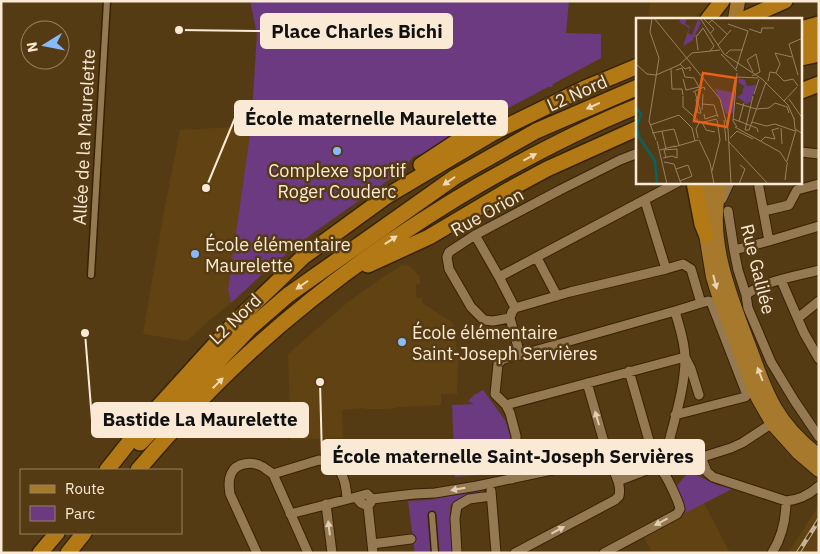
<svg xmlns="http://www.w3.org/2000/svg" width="820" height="554" viewBox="0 0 820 554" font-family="'IBM Plex Sans',sans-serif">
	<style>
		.built { fill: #614313 }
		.green { fill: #6b3a80 }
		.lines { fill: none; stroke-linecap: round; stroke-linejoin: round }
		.pedestrian-casing { stroke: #362305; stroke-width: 9 }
		.minor-casing { stroke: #362305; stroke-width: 11 }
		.primary-casing { stroke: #362305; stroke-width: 16 }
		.motorway-casing { stroke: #362305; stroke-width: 18 }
		.pedestrian { stroke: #957952; stroke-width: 6 }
		.minor { stroke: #957952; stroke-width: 9 }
		.primary { stroke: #a6792d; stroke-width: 14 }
		.motorway { stroke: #b27915; stroke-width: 15 }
		.rail-casing { stroke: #c6b398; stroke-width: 4.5 }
		.rail { stroke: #553b14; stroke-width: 2.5; stroke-dasharray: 8; stroke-linecap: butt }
		.oneway { fill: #efd9b8 }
		.oneway2 { fill: #e9d3b3 }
		.oneway3 { fill: #e1ceb4 }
		.poi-dot { fill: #87bbfc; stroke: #553b14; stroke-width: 2 }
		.labels { text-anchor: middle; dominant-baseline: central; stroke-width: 5; stroke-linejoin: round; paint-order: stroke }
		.street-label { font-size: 18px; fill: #faead5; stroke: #553b14 }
		.poi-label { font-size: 18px; fill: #faead5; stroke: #553b14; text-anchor: start }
		.inset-river { fill: none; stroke: #086363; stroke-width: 2.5 }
		.inset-road { fill: none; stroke: #978161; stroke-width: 1 }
		.view { fill: #e96016; fill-opacity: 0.15; stroke: #e96016; stroke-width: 2.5 }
		.inset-edge { fill: none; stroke: #faead5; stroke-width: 2.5 }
		.leader { fill: none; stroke: #faead5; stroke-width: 2 }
		.callout-dot { fill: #faead5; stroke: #553b14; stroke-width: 2 }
		.callout { fill: #faead5; stroke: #faead5; stroke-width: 2 }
		.callout-label { font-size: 19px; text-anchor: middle; font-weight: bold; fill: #111 }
	</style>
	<rect width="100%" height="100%" fill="#553b14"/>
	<!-- built -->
	<path class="built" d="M650,1h61l-6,9 -15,9h-41z
		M251,126l-23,164 3,13 -25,20 -19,18 -44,-7 20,-117 17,-87z
		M402,265l8,1 10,11v7l-4,1v12l6,1v5l31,20 5,38 -1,33h-16v11l-44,2v1l-10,1h-22v-1l-23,2 1,27 -52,3 -3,-86 59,-51 30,-22z
		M704,503l26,50h-78l-9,-18z
		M819,505v48h-31z"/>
	<!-- green -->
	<path class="green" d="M250,1h319l-3,32 35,1v24l-48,26 -1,3h-4l-115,61 -12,6 -7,2 -14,16 -87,61 -43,34 -39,36 -3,-13 23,-164 6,-92z
		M483,390l22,30 5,16v18l-6,13 -24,8 -25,2 -3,-72 22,-1 -6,-3 6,-6z
		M690,473h2l25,12 15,4 -49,25c3,-10 -4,-17 -9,-25l12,-14z
		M484,490v4l-17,4 -17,7 4,48h-39l-7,-52 22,-1 20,-5z"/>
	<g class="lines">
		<!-- pedestrian casing -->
		<g class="pedestrian-casing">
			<path id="pedestrian" d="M91,275l16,-274
				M432,515l3,38"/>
		</g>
		<!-- minor casing -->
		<g class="minor-casing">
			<path id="minor" d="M801,152l18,2
				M758,182l11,59
				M722,199l8,-17
				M645,201l21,68 17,-5 8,5 10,34 7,-2 3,1 36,93 -2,2 -70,18
				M728,211l6,39 4,20 8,25 2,13 23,54 23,38 25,37
				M764,211l25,-6 8,-15 22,-6
				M475,235l24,42
				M734,250l35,-9 50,-15
				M537,258l20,38
				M781,280l23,53 15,26
				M746,295c17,-14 51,-19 73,-25
				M515,308l55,-16 96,-23
				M510,318l-17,3 -9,-1 -13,-13 -22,-38 -2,-12 2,-5 26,-17 85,-45 60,-30 18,-7
				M798,318l21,-17
				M520,355l155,-44 26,-8
				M629,371l23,80 3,4
				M506,405l179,-48 6,12 8,26
				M668,446c7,-29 17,-58 17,-88 0,-16 -6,-32 -10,-47
				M701,457l6,15 6,5 73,24c13,-1 23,-6 33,-15
				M677,465l54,-17 11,-5 35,-23
				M273,474l46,-14c22,2 27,19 28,39
				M512,479l4,-23v-20l-6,-23 -4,-8 -11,-11 3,-30 5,-5 17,-4 -10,-37 2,-6 3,-4 -16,-31 179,-95
				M618,481l39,-15
				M491,491l5,62
				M356,497l11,-3 5,5 42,-5 21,-1 42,-7 132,-28
				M371,502l-3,4 5,47
				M326,504l6,49
				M290,514l66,-17 5,6 7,3
				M372,544l39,-5
				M257,553l-27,-59c-1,-7 -2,-13 1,-20 5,-12 22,-13 32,-7 3,2 7,5 10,7l35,79
				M457,553l-2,-35 2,-12 12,-7 22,-3
				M515,553l100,-53 4,-4c3,-13 -6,-24 -10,-37 -8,-25 -14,-50 -22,-76
				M604,553l73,-39 3,-5c-1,-7 -13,-33 -18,-38 -3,-4 -6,-4 -7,-9 -3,-7 3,-16 12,-16 17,1 16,27 -5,25
				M772,553c10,-16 14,-33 14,-52"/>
		</g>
		<!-- primary casing -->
		<g class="primary-casing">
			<path id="primary" d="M735,19l3,-18
				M708,182l-2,52 7,43 5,16 33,89 7,16 15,26 26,29 20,17
				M721,182c-16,53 8,111 26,159 9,23 16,47 28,67 11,19 27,35 44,48"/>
		</g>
		<!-- motorway casing -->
		<g class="motorway-casing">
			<path id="motorway" d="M708,19l14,-18
				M744,19l41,-18
				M801,29l18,-5
				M801,44l18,-5
				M801,58l18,-4
				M801,91l18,-7
				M421,165l38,-25 28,-14
				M694,182l8,42 4,10
				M368,265l61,-28 81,-48 37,-20 91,-41
				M140,443l110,-115 38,-33 167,-118 81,-46 102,-44
				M107,470l42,-53 88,-97 66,-63 84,-61 106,-63 90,-44 55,-23
				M138,470c30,-35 61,-70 95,-102 74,-71 158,-131 246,-183 51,-29 104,-57 159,-79
				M40,553l17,-20
				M68,553l16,-20"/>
		</g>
		<!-- pedestrian -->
		<use href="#pedestrian" class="pedestrian"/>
		<!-- minor -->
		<use href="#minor" class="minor"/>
		<!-- primary -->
		<use href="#primary" class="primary"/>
		<!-- motorway -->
		<use href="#motorway" class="motorway"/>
		<!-- rail casing -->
		<g class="rail-casing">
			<path id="rail" d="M798,553l21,-33"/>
		</g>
		<!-- rail -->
		<use href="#rail" class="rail"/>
	</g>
	<!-- one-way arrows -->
	<defs><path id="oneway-solid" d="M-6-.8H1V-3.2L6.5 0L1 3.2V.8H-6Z" transform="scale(1.25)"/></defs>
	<g class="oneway">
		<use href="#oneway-solid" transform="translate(593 106) rotate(156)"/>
		<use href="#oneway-solid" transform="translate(530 157) rotate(-28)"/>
		<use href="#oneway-solid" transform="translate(449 181) rotate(145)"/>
		<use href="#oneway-solid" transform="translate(391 240) rotate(-34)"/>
		<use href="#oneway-solid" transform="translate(302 285) rotate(145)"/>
		<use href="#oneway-solid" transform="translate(218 383) rotate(-45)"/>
	</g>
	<g class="oneway2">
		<use href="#oneway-solid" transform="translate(715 282) rotate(76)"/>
		<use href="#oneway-solid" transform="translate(760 374) rotate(-111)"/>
	</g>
	<g class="oneway3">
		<use href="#oneway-solid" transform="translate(597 418) rotate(-106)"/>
		<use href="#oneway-solid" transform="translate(458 489) rotate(170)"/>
		<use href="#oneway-solid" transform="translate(661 522) rotate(152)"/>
		<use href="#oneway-solid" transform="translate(329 528) rotate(-97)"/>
		<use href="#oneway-solid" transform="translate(558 530) rotate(-28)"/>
	</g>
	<!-- markers -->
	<g class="poi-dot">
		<circle cx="337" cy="151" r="5"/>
		<circle cx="195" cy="254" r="5"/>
		<circle cx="402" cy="342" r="5"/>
	</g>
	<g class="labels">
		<!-- street labels -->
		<g class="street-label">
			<text transform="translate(577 93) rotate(-24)">L2 Nord</text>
			<text transform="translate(84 137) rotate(-87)">Allée de la Maurelette</text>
			<text transform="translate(487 212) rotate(-29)">Rue Orion</text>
			<text transform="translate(758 269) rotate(76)">Rue Galilée</text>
			<text transform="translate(235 319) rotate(-44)">L2 Nord</text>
		</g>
		<!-- poi labels -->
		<g class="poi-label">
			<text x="337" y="170" text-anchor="middle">Complexe sportif<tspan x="337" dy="21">Roger Couderc</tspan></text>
			<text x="205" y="244">École élémentaire<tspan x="205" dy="21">Maurelette</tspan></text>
			<text x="412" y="332">École élémentaire<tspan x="412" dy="21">Saint-Joseph Servières</tspan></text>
		</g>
	</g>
	<!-- overview -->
	<g transform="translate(636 18)">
		<rect width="166" height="166" fill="#553b14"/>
		<path d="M45,0h6l-2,6 3,1 2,2 -2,6 4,2 6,-16 3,4 -9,18 -9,5 6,-18 -10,-6zM103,60l6,2 2,6 9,-1 -5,16 -4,3 -10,-7 5,-3 2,-8 -6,-4zM79,71l21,4 -3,20 -7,1z" fill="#6b3a80"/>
		<path class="inset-river" d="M0,89l5,7 -4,12 2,11 16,24 2,23"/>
		<path class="inset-road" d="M16,0l-2,14 9,26 -10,63 7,19M18,0l66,81 8,30 3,55M64,0l24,36 38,25 26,26 6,14M67,0l11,11 -4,5M73,5l3,-3 15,14M92,6l20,7M113,11l12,4 1,-5h12M60,17l2,15M61,18l6,-8 11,18 -4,5M82,27l13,-15M85,36l16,17M90,36l4,-4h13M0,46l11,10 9,1 23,-10 13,-12 28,-3M44,46l5,5 5,-2v4M35,51l1,20h10l1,6M100,51l12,-38M40,52l6,-2 3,9M140,55l8,8 9,-2 5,7M162,57l-9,-31 14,-6M116,58l8,-4 -4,-18 -9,6 6,12M101,59l21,1M47,61l3,11 13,-3 -5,-9 -9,-1M132,63l2,-9 6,1 4,-9 -5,-11 17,4M57,74l11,-5 1,3M59,74l6,21M118,76l5,-15M47,78v11l15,13M117,78l-8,34h4l17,-48M60,81l2,14h3M153,81l14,20M148,83l13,-14M100,85l20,6M66,86l12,1 4,12M120,91l13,-1 6,-5 12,4 2,6M66,92l1,-16M68,96l1,5 12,-4M158,100l1,11 8,5M97,101l24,9 1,4M88,102l2,21M103,103l5,-18M66,104l4,8 9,2M116,104l14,4 9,-2 20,7M14,107l29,-10 13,13 3,13M99,109l45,25 8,12M101,109l-4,-6 4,-48M145,110l1,16M26,113l4,18M16,115l22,-4 5,16M62,120l-2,-9 3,-6 18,-4M94,120l7,-7 16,8M63,122l11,23 4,21M21,123l10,43M125,123l4,-4 10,2 -3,-9 7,-2M93,124l39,42M38,129l24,-7M24,132l15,-4M27,140l9,-2 5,2v-9l-13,1 2,7M151,143l9,-31M28,144l10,2 7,20M40,151l12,-4 4,11 -12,5M76,153l8,-31 -3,-20M149,162l2,-16M103,166l6,-15 -5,-4"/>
		<path class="view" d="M67,55l33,5 -9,49 -33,-6z"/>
		<rect width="166" height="166" class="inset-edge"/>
	</g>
	<!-- callouts -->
	<path class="leader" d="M179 30L261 31M206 188L235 118M85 333L92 420M320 382L322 457"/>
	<g class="callout-dot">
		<circle cx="179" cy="30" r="5"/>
		<circle cx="206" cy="188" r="5"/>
		<circle cx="85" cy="333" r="5"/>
		<circle cx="320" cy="382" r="5"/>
	</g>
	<g class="callout">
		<rect x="261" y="14" width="191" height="34" rx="5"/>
		<rect x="235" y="101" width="272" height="34" rx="5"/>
		<rect x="92" y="403" width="216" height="34" rx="5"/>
		<rect x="322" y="440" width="382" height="34" rx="5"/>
	</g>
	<g class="callout-label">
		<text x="357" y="38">Place Charles Bichi</text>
		<text x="371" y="125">École maternelle Maurelette</text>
		<text x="200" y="426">Bastide La Maurelette</text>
		<text x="513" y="463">École maternelle Saint-Joseph Servières</text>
	</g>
	<!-- border -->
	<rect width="820" height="554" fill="none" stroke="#faead5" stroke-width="5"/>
	<!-- legend -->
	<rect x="20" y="469" width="162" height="65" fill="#553b14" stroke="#978161"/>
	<rect x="30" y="485" width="25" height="8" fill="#a6792d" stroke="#978161"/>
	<text x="65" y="494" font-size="15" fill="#faead5">Route</text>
	<rect x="30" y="506" width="25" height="15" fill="#6b3a80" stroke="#978161"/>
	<text x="65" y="519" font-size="15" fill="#faead5">Parc</text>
	<!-- north arrow -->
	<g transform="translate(45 45) rotate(260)"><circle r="24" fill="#553b14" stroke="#978161"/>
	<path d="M0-4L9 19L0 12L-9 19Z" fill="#87bbfc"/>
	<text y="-8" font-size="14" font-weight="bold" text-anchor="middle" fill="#faead5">N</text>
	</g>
</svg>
